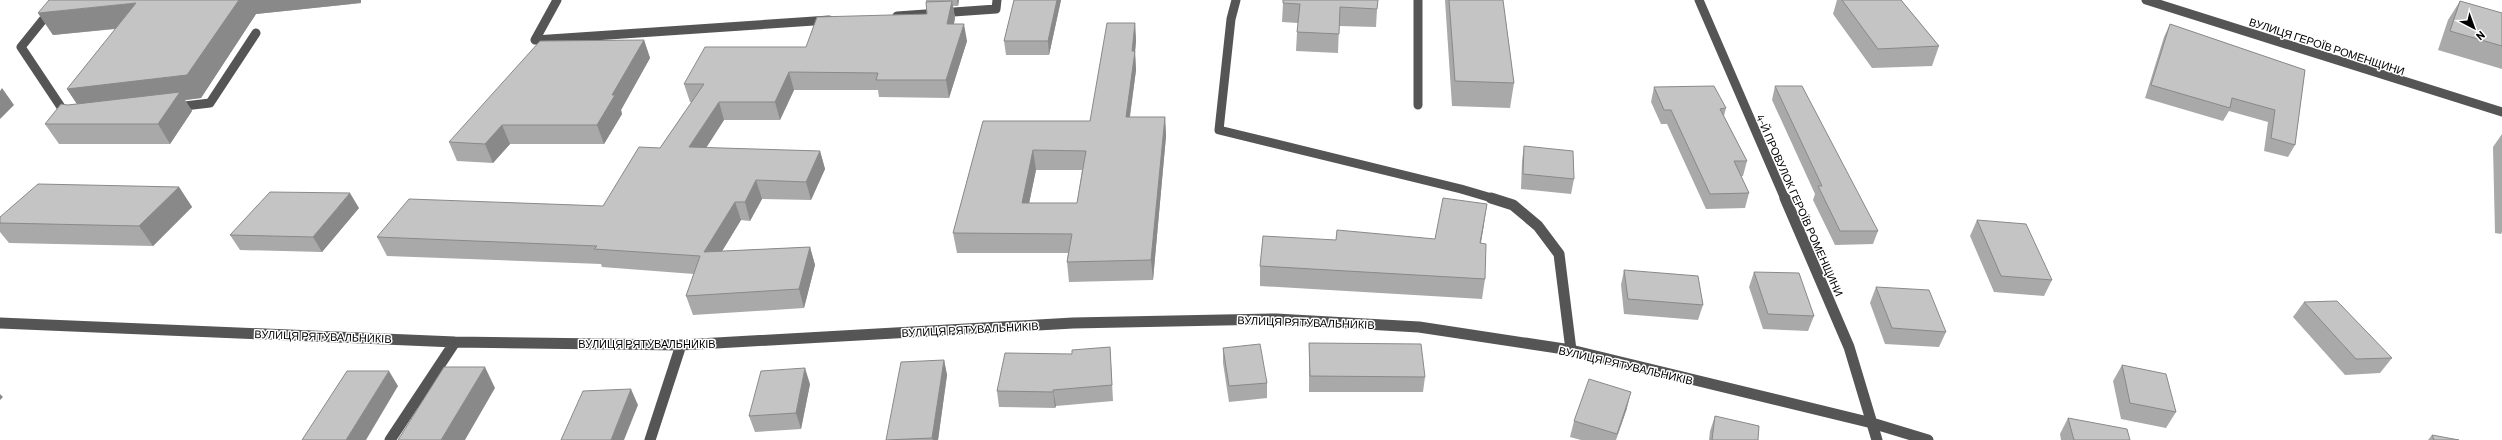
<svg xmlns="http://www.w3.org/2000/svg" width="2502" height="440" viewBox="0 0 2502 440" font-family="Barlow,sans-serif">
	<style>
		.lines { fill: none; stroke-linecap: round; stroke-linejoin: round }
		.minor-far1 { stroke: #555; stroke-width: 9 }
		.minor { stroke: #555; stroke-width: 11 }
		.wall { fill: #a9a9a9; fill-rule: evenodd }
		.shaded-wall { fill: #898989 }
		.building { fill: #c4c4c4; stroke: #898989; fill-rule: evenodd }
		.labels { text-anchor: middle; dominant-baseline: central; stroke-width: 3; stroke-linejoin: round; paint-order: stroke }
		.street-label { font-size: 11px; fill: #000; stroke: #fff }
	</style>
	<rect width="100%" height="100%" fill="#fff"/>
	<g class="lines">
		<!-- minor-far1 -->
		<path class="minor-far1" d="M59,0l-38,47 44,66 5,2
			M557,0l-22,40 294,-20
			M1236,0l-5,19 -12,111 242,59 34,10
			M1418,0v105
			M1699,0l86,199
			M2146,0l356,112
			M897,16l99,-7 1,-9
			M176,107l34,-4 46,-70"/>
		<!-- minor -->
		<path class="minor" d="M1491,198l22,7 25,21 21,28 12,96
			M1785,198l64,149 28,93
			M0,323l455,19 226,3 392,-22 203,-4 143,8 152,23 301,73 56,17
			M390,440l65,-98
			M650,440l31,-95"/>
	</g>
	<!-- wall -->
	<path class="wall" d="M926,0h33l-1,6h-5l2,12 -1,6 13,17 -18,57 -70,-1 -1,-7h-84l-14,30h-56l-18,28 114,3 5,18 -14,31 -49,-1 -12,22 -9,-1 -19,31 88,-4 5,18 -11,43 -111,7 -7,-19 8,-22 -92,-7 -1,-3 -214,-8 -10,-19 226,-31 57,-58 32,-46h-2l-6,-18 122,-37 121,-33z
		M1014,0h47l-12,55h-43l-2,-14z
		M1445,0h58l11,83 -4,25 -58,-2z
		M1837,0h64l38,46 -7,20 -60,2 -39,-54z
		M2460,1l42,12v56l-64,-19 10,-30z
		M361,3l-105,11 -55,84 -16,2 7,11 -22,33h-111l-14,-20 23,-19 9,-1 -10,-15 49,-60 -63,6 -15,-22z
		M1283,3l94,6 -1,18 -37,-1 -1,27 -42,-2 1,-19 1,-9 -16,-1z
		M1135,23l1,18 -1,11 1,18 -6,47h35l1,19 -13,144 -84,2 -2,-20 1,-9h-111l-4,-20 30,-112h107zM1036,170h46l-5,33h-48z
		M2170,24l135,46 -10,75 -7,12 -24,-6 4,-29 -39,-11 -6,10 -78,-23 19,-61z
		M644,40l6,18 -29,52 1,4 -18,30h-94l-17,19 -36,-2 -8,-19z
		M1775,86l103,145 -5,13 -38,1 -22,-45 2,-6 -43,-94z
		M1654,87l72,21 -2,8 23,45 -4,15h-2l8,17 -4,15 -39,1 -39,-85h-6l-10,-22z
		M2502,134v98l-1,2 -6,-1 -2,-86z
		M1524,146l50,33 -3,15 -50,-5 1,-28z
		M179,187l13,20 -39,39 -144,-3 -9,-11v-15z
		M359,208l-37,44 -82,-2 -10,-15z
		M1977,220l75,60 -8,16 -50,-4 -24,-56z
		M1484,224l-3,19 4,36 -3,20 -222,-13v-20l76,-26 99,-1z
		M1624,270l79,35 -5,15 -74,-6 -3,-29z
		M1754,272l60,44 -6,15 -45,-2 -14,-42z
		M1876,287l70,45 -7,15 -54,-3 -15,-41z
		M2304,302l88,56 -12,15 -35,2 -52,-58z
		M1309,343l116,34 -2,15h-114z
		M1110,347l1,16 2,38 -57,5 -1,2 -56,-1 -2,-16 75,-37z
		M1223,348l44,35v15l-38,4 -6,-39z
		M944,360l3,15 -9,65h-52z
		M2122,365l54,47 -10,16 -45,-9 -8,-38z
		M810,384l-9,45 -46,3 -6,-16z
		M1627,408l-11,32h-35l-11,-3 4,-16z
		M1715,416l43,24h-49l1,-9z
		M2068,418l62,22h-69l-1,-6z
		M2432,435l27,5h-31z"/>
	<!-- shaded-wall -->
	<path class="shaded-wall" d="M239,0h122v3l-105,11 -55,84 -16,2 7,11 -22,33 -12,-20 -75,-11 -16,-24z
		M957,0h2l-1,6z
		M1057,0h4l-12,55 -1,-14z
		M952,1l3,17 -5,23 -3,-17z
		M136,3l14,22 -97,10 -15,-22z
		M1135,23l1,18 -1,11 1,18 -9,66 -1,-19z
		M964,24l3,17 -18,57 -3,-18z
		M644,40l6,18 -29,52 1,4 -18,30 -7,-19 15,-30z
		M789,72l5,18 -14,30 -5,-18z
		M2,88l12,17 -14,14v-28z
		M719,102l5,18 -29,45 -6,-18z
		M1165,117l1,19 -13,144 -2,-20z
		M502,125l8,19 -17,19 -8,-19z
		M1033,150l3,20 -11,53 -3,-20z
		M820,151l5,18 -14,31 -5,-18z
		M756,180l6,19 -12,22 -5,-19z
		M179,187l13,20 -39,39 -14,-20z
		M350,193l9,15 -37,44 -9,-15z
		M735,202l6,18 -31,51 -6,-19z
		M1487,204l-3,20 -7,39 3,-20z
		M810,247l5,18 -11,43 -5,-19z
		M944,360l3,15 -9,65h-5l-1,-2z
		M485,367l10,21 -30,52h-24z
		M805,368l5,16 -9,45 -5,-16z
		M389,371l9,15 -32,54h-20z
		M631,389l7,16 -14,35h-13z
		M1053,390l3,16 -1,2 -2,-16z
		M1631,392l-4,16 -11,32z
		M0,394l3,3 -3,3z"/>
	<!-- building -->
	<path class="building" d="M49,0h190l-52,75 -120,14 69,-86 -98,10z
		M1014,0h43l-9,41h-44z
		M1283,0h95l-1,9 -37,-2 -1,27 -42,-2 3,-28 -17,-1z
		M1449,0h54l11,83 -59,-2z
		M1842,0h59l38,46 -61,3z
		M952,1l-5,23h17l-18,56h-70l2,-7 -89,-1 -14,30h-56l-30,45 131,4 -14,31 -50,-2 -11,22h-10l-31,50 106,-5 -11,42 -113,7 14,-40 -106,-7 3,-3 -220,-9 32,-38 194,7 36,-59 21,1 44,-64h-20l21,-37h101l11,-30 110,-3 -1,-12z
		M2460,1l42,12v33l-52,-15z
		M1107,23h28l-3,28h3l-9,66h39l-14,143 -84,2 5,-28 -119,-1 30,-112h107zM1033,150l53,1 -9,52h-55z
		M2170,24l135,46 -10,75 -24,-7 4,-28 -43,-12 -2,10 -79,-23z
		M644,40l-32,55h3l-18,30h-95l-17,19 -36,-2 91,-101z
		M1714,86l12,22 -6,1 27,52h-13l15,32 -39,1 -39,-84h-7l-10,-23z
		M1775,86h27l76,145h-38l-22,-45h4z
		M180,92l-22,32h-113l16,-20 7,1z
		M1524,146l49,5 1,28 -51,-5z
		M38,184l141,3 -40,39 -139,-3v-6z
		M270,192l80,1 -37,44 -83,-2z
		M1443,198l44,6 -7,39 6,1 -1,35 -225,-13 3,-30 73,4 1,-10 98,9z
		M1977,220l49,4 26,56 -51,-4z
		M1624,270l74,6 5,29 -75,-6z
		M1754,272l45,1 15,43 -46,-2z
		M1876,287l53,3 17,42 -54,-4z
		M2337,301l55,57 -36,1 -52,-57z
		M1309,343l112,1 4,33 -115,-1z
		M1260,344l7,39 -38,3 -6,-38z
		M1110,347l2,38 -59,5v2l-56,-1 8,-38 67,1v-4z
		M944,360l-12,78 -46,2 15,-78z
		M2122,365l44,9 10,38 -46,-9z
		M444,367h41l-44,73h-43z
		M805,368l-9,45 -47,3 12,-45z
		M347,371h42l-43,69h-44z
		M1589,379l42,13 -14,42 -43,-13z
		M631,389l-20,51h-50l22,-49z
		M1715,416l44,10 -1,14h-46z
		M2068,418l59,11 3,11h-56z
		M2432,435l27,5h-25z"/>
	<g class="labels">
		<!-- street labels -->
		<g class="street-label">
			<text transform="translate(2327 46) rotate(18)">ВУЛИЦЯ ГЕРОЇВ РОМЕНЩИНИ</text>
			<text transform="translate(1800 205) rotate(66)">4-Й ПРОВУЛОК ГЕРОЇВ РОМЕНЩИНИ</text>
			<text transform="translate(1306 322) rotate(2)">ВУЛИЦЯ РЯТУВАЛЬНИКІВ</text>
			<text transform="translate(970 329) rotate(-3)">ВУЛИЦЯ РЯТУВАЛЬНИКІВ</text>
			<text transform="translate(323 336) rotate(2)">ВУЛИЦЯ РЯТУВАЛЬНИКІВ</text>
			<text x="647" y="343">ВУЛИЦЯ РЯТУВАЛЬНИКІВ</text>
			<text transform="translate(1626 365) rotate(13)">ВУЛИЦЯ РЯТУВАЛЬНИКІВ</text>
		</g>
	</g>
	<!-- north arrow -->
	<g transform="translate(2474 28) rotate(139)" stroke="#ffffff" stroke-width="3" paint-order="stroke">
	<path d="M0-3L7 15L0 10L-7 15Z" fill="#000000"/>
	<text y="-6" font-size="11" font-weight="bold" text-anchor="middle" fill="#000000">N</text>
	</g>
</svg>
